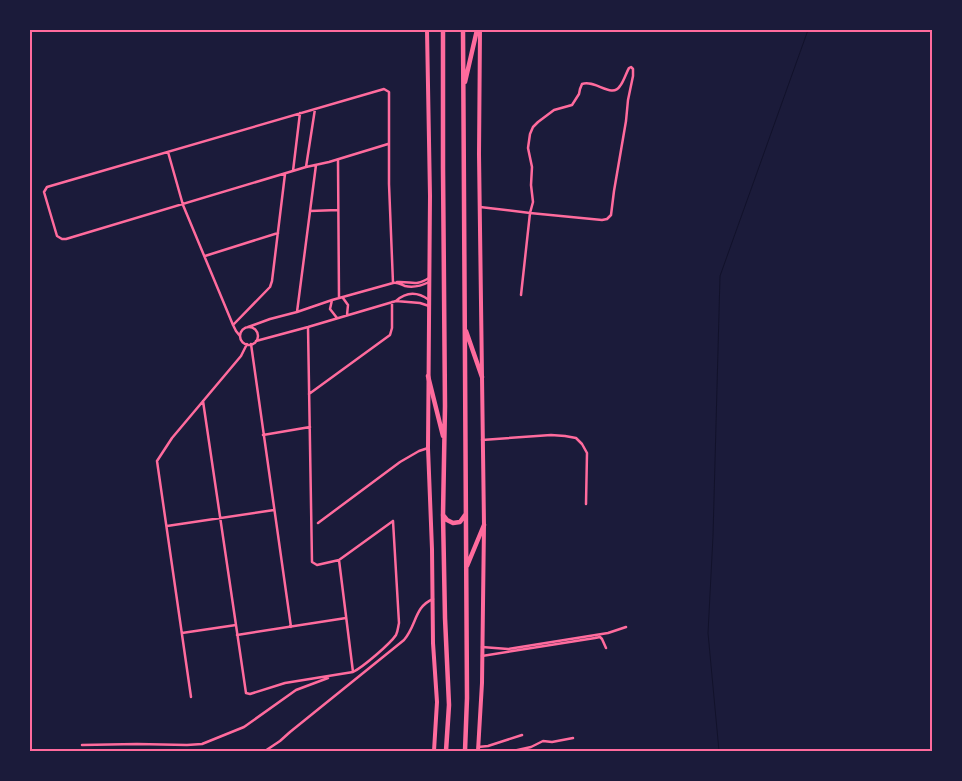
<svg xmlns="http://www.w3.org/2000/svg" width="962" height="781" viewBox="0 0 962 781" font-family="'DM Sans',sans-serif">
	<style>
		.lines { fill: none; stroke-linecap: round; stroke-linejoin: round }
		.stream { stroke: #12122b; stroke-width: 1 }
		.minor { stroke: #ff6b9d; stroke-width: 2.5 }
		.secondary { stroke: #ff6b9d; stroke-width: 4 }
		.trunk { stroke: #ff6b9d; stroke-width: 4.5 }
		.neatline { fill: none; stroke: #ff6b9d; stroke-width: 2 }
	</style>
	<rect width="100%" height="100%" fill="#1b1b3a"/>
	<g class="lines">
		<!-- stream -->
		<path class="stream" d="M719,751l-11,-118 5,-97 7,-260 88,-246"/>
		<!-- minor -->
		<path class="minor" d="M631,67l2,2v7l-5,24 -2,21 -12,70 -3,24 -4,4 -5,1 -72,-7 3,-11 -2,-17 1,-18 -4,-19 2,-14 3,-7 5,-5 16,-12 18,-5 7,-11 1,-5 2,-5c13,-5 30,15 38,2 4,-5 6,-13 9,-18z
			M388,144l-59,18 -23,5 -240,72h-4l-5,-3 -13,-44 3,-5 337,-98 5,3v92l4,99
			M168,152l15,53 50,120 3,6 4,5
			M338,160l1,138
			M306,167l9,-58
			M293,171l7,-58
			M480,207l50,6 -9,82
			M310,211l28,-1
			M205,256l73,-23
			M397,282c15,-1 18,5 32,-4
			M343,298l5,7 -1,10
			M332,300l-2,9 7,9
			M396,301l24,2 9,3
			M297,312l19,-147
			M233,325l37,-38 2,-6 13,-107
			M248,327l22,-8 27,-7 35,-12 61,-17c5,-1 7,1 12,3 8,2 16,0 24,-4
			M308,327l4,235 5,3 22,-5 54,-39
			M240 336a9 9 0 1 1 18 0a9 9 0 1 1-18 0Z
			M256,341l52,-14 88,-26c11,-10 22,-9 33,-1
			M251,344l40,283
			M309,394l81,-59 2,-7v-26
			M203,401l43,292 4,1 35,-11 68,-11c10,-5 37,-28 43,-37 2,-4 2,-8 3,-12l-6,-102
			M263,435l47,-8
			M482,440l69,-5 14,1 11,2 6,6 5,9 -1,51
			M318,523l82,-61 19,-11 9,-3
			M167,526l107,-16
			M339,560l14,112
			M182,633l54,-8
			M237,635l109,-17
			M482,647l26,2 100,-16 18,-6
			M482,656l113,-18 5,-1 2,2 4,9
			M191,697l-34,-236 15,-23 69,-82 6,-12
			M82,745l55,-1 50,1 15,-1 42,-17 52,-37 32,-12
			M478,747l10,-1 34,-11
			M265,751l15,-10 10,-9 114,-92c13,-15 10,-33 29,-41
			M513,751l18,-4 12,-6 9,1 21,-4"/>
		<!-- secondary -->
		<path class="secondary" d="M427,30l3,166 -2,252 4,101 1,94 4,59 -3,49
			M478,751l4,-68 2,-158 -5,-371 1,-124"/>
		<!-- trunk -->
		<path class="trunk" d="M443,30v138l2,238 -2,109 2,103 4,87 -3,46
			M463,30l4,668 -2,53
			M465,82l12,-52
			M466,331l16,46
			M428,376l15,60
			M443,515l4,5 6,3 7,-1 5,-7
			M467,566l17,-41"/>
	</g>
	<!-- border -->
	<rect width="962" height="781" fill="none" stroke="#1b1b3a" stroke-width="62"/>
	<rect x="31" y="31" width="900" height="719" class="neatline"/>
</svg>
